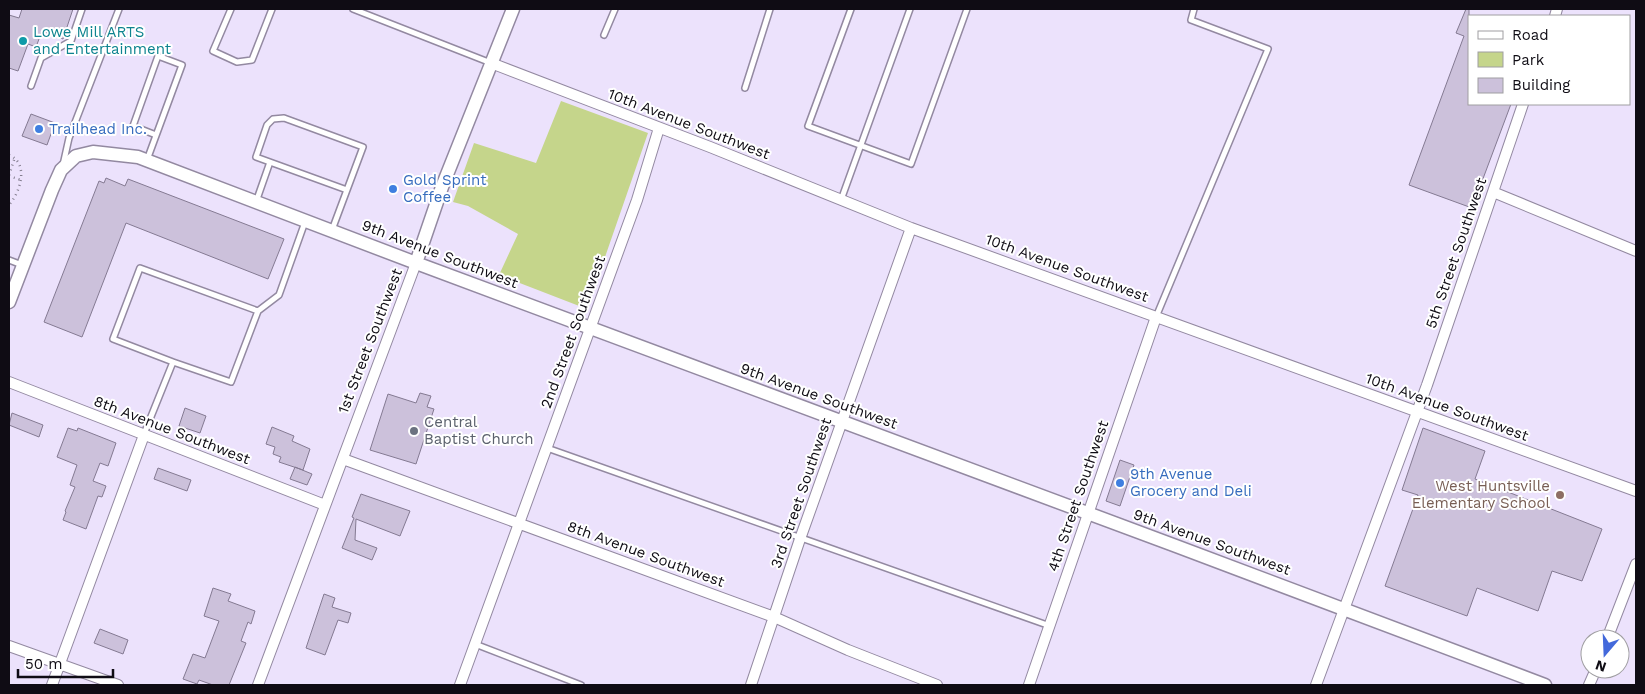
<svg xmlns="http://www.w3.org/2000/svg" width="1645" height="694" viewBox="0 0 1645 694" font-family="'Work Sans',sans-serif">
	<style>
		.green { fill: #c5d58b }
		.building { fill: #ccc1db; stroke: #847a92 }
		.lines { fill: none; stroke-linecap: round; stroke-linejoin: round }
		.service-casing { stroke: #9389a1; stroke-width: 8 }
		.minor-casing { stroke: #9389a1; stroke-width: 12 }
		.tertiary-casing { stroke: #9389a1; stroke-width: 15 }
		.path { stroke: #847e8f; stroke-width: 2.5; stroke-dasharray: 1 4; stroke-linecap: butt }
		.service { stroke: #fff; stroke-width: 5 }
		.minor { stroke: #fff; stroke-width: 10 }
		.tertiary { stroke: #fff; stroke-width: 12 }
		.culture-dot { fill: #0f9aa8; stroke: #fff; stroke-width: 2 }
		.shop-dot { fill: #3f7fe0; stroke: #fff; stroke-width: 2 }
		.worship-dot { fill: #6b7280; stroke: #fff; stroke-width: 2 }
		.education-dot { fill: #8d6e63; stroke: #fff; stroke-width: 2 }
		.labels { text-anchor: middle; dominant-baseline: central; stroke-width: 4; stroke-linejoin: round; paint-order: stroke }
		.culture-label { font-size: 15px; fill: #0d838f; stroke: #fff; text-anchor: start }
		.street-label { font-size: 15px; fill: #0f0c14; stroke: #fff }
		.shop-label { font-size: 15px; fill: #366cbe; stroke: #fff; text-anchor: start }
		.worship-label { font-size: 15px; fill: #5b616d; stroke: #fff; text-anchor: start }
		.education-label { font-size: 15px; fill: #785e54; stroke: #fff; text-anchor: end }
	</style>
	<rect width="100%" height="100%" fill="#ece2fc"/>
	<!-- green -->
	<path class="green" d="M561,101l87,32 -61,176 -88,-34 19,-41 -50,-28 -15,-4 21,-59 62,20z"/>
	<!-- building -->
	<path class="building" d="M22,9h51l-10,30 -21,-8 -6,16 -8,-3 -10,27 -9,-3v-53l10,3z
		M1466,9h3v95h42l-39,104 -63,-23 55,-149 -8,-3z
		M31,114l24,9 -8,22 -25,-9z
		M106,178l19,8 3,-7 156,60 -16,40 -142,-56 -44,114 -38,-15 55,-141 5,2z
		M420,393l11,3 -4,11 7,2 -18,55 -46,-14 18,-56 28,9z
		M185,408l21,8 -6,17 -21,-7z
		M12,413l31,12 -4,12 -30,-12z
		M272,427l22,9 -2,5 18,8 -7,21 -24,-8 2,-5 -8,-3 2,-7 -9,-3z
		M68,428l9,3 1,-3 38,15 -8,23 -8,-3 -7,18 13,5 -4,11 -4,-1 -12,33 -23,-9 3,-8 -1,-1 10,-24 -5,-2 7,-20 -20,-8z
		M1423,428l62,23 -10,28 127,50 -20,52 -30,-10 -14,40 -61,-23 -10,28 -82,-30 33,-91 -16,-5z
		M1120,460l14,5 -14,41 -14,-5z
		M295,467l17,7 -5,11 -17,-6z
		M158,468l33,12 -4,11 -33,-12z
		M361,494l49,17 -10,25 -44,-17 -1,21 22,8 -5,12 -30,-12 12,-30 -2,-1z
		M213,588l18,6 -3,7 27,10 -4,13 -3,-2 -7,19 5,2 -17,42h-16l-14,-5 -2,4 -14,-5 10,-25 12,4 14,-37 -15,-5z
		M324,594l11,4 -3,9 19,6 -3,10 -10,-3 -13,35 -19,-7z
		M100,629l28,11 -5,14 -29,-11z"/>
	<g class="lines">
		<!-- service casing -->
		<g class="service-casing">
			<path id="service" d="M231,9l-18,42 24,11 15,-2 20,-51
				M353,9l138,54
				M851,9l-43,117 103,38 56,-155
				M604,35l11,-26
				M31,86l10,-28 30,-17 11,-32
				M745,88l25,-79
				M147,160l35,-95 -24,-9 -25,70 23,9
				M63,165l6,-27 50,-129
				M841,200l69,-191
				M256,202l14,-40
				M332,230l31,-83 -79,-29 -11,1 -6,6 -11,32 91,33
				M9,260l13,5
				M258,311l21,-16 26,-73
				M1156,317l112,-268 -77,-29 3,-11
				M144,434l29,-72 58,20 27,-71 -118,-43 -27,71 60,23
				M547,448l503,178
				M475,644l106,41"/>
		</g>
		<!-- minor casing -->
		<g class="minor-casing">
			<path id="minor" d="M1555,16l2,-7
				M491,63l219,84 201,81 725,263
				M1493,192l143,59
				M9,382l316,123
				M343,459l431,158 74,33 89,35
				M1607,639l29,-75
				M9,646l109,39
				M52,685l92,-250
				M258,685l158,-422
				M460,685l177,-485 22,-72
				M751,685l49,-146 111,-311
				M1029,685l127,-368
				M1316,685l111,-300 96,-281
				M1589,685l7,-16"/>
		</g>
		<!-- tertiary casing -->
		<g class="tertiary-casing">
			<path id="tertiary" d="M416,263l26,-76 71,-178
				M9,302l43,-112 9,-20 15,-14 17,-4 45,5 278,106 760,283 369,139"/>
		</g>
		<!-- path -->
		<path class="path" d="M9,155c20,8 12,36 0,50
			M9,175l6,-18
			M9,176l12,4"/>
		<!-- service -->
		<use href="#service" class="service"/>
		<!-- minor -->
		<use href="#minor" class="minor"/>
		<!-- tertiary -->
		<use href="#tertiary" class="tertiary"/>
	</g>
	<!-- markers -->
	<circle class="culture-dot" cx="23" cy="41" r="5"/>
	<g class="shop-dot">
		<circle cx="39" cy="129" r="5"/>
		<circle cx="393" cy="189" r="5"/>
		<circle cx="1120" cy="483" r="5"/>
	</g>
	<circle class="worship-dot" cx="414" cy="431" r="5"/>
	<circle class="education-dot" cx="1560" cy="495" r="5"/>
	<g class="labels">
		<!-- culture labels -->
		<g class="culture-label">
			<text x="33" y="32">Lowe Mill ARTS<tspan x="33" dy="17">and Entertainment</tspan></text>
		</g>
		<!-- street labels -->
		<g class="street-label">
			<text transform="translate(689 124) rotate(21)">10th Avenue Southwest</text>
			<text transform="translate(1456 253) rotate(-71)">5th Street Southwest</text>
			<text transform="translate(440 254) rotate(21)">9th Avenue Southwest</text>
			<text transform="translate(1067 268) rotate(20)">10th Avenue Southwest</text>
			<text transform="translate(573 332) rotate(-70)">2nd Street Southwest</text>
			<text transform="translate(370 341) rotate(-69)">1st Street Southwest</text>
			<text transform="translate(819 396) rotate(20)">9th Avenue Southwest</text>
			<text transform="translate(1447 407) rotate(20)">10th Avenue Southwest</text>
			<text transform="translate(172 430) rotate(21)">8th Avenue Southwest</text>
			<text transform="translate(801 493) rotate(-71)">3rd Street Southwest</text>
			<text transform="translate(1078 496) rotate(-71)">4th Street Southwest</text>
			<text transform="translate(1212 542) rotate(20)">9th Avenue Southwest</text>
			<text transform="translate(646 554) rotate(20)">8th Avenue Southwest</text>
		</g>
		<!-- shop labels -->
		<g class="shop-label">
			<text x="49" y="129">Trailhead Inc.</text>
			<text x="403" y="180">Gold Sprint<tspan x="403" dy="17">Coffee</tspan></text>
			<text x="1130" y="474">9th Avenue<tspan x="1130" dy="17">Grocery and Deli</tspan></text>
		</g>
		<!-- worship labels -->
		<g class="worship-label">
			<text x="424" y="422">Central<tspan x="424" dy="17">Baptist Church</tspan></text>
		</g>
		<!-- education labels -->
		<g class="education-label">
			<text x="1550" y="486">West Huntsville<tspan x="1550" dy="17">Elementary School</tspan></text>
		</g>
	</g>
	<!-- border -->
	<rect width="1645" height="694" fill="none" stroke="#0f0c14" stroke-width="20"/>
	<!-- legend -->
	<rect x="1468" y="15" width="162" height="90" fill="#ffffff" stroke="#9f9ea1"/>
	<rect x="1478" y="31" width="25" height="8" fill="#ffffff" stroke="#9f9ea1"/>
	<text x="1512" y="40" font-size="15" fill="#0f0c14">Road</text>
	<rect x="1478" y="52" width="25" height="15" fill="#c5d58b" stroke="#9f9ea1"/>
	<text x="1512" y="65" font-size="15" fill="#0f0c14">Park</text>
	<rect x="1478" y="78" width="25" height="15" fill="#ccc1db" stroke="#9f9ea1"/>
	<text x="1512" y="90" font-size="15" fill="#0f0c14">Building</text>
	<!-- north arrow -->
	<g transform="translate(1605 654) rotate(199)"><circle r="24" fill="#ffffff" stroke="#9f9ea1"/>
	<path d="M0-4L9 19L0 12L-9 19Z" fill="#4369db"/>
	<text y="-8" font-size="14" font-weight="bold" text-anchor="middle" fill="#0f0c14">N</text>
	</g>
	<!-- scale -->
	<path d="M18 669v8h95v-8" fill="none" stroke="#0f0c14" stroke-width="2.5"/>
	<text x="25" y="669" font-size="15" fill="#0f0c14" stroke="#ffffff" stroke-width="4" paint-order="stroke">50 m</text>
</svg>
